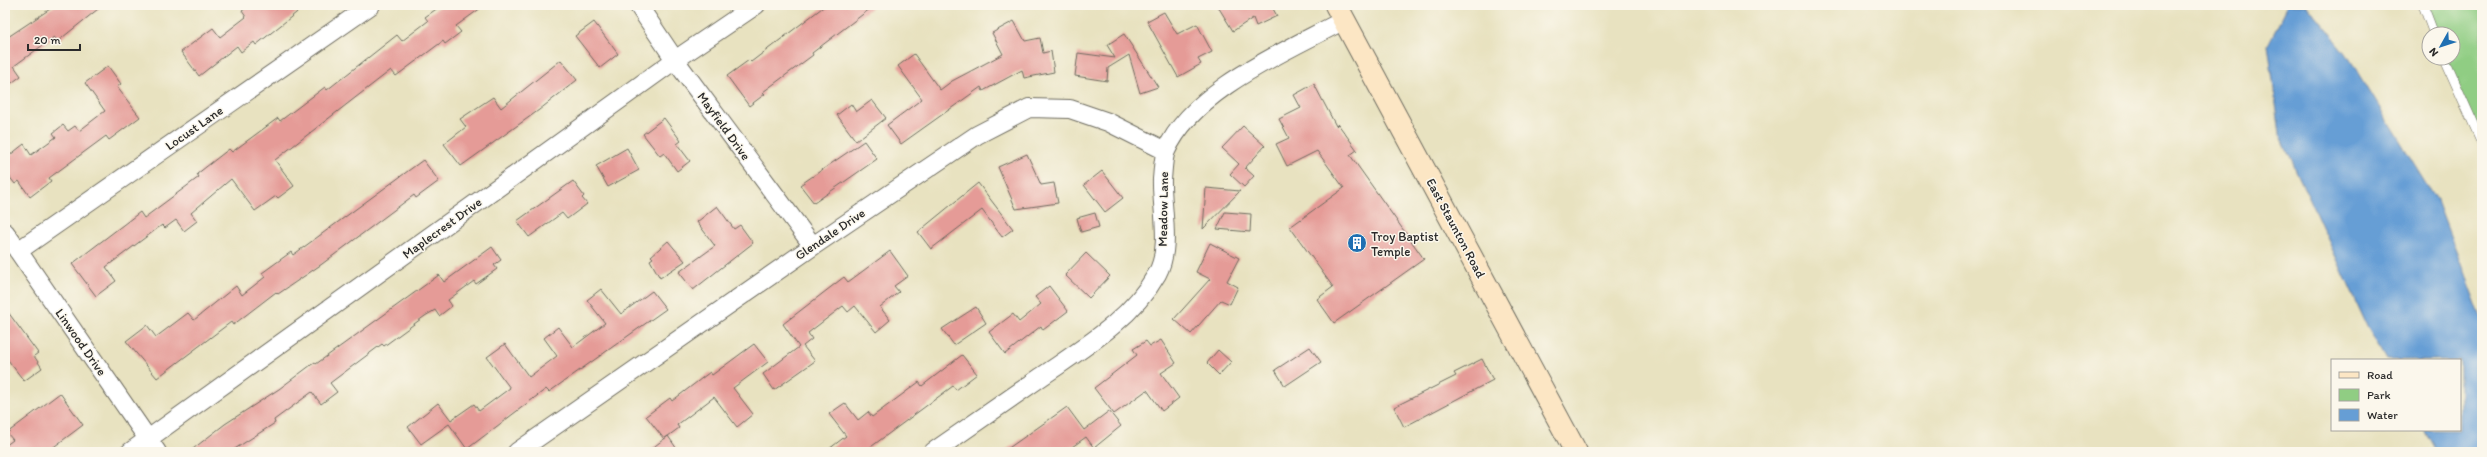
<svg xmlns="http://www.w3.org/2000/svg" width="2487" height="457" viewBox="0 0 2487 457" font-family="Itim,sans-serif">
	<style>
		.green { fill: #90cd83; stroke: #5e7c57 }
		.water { fill: #669ed5; stroke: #486480 }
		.building { fill: #e59b97 }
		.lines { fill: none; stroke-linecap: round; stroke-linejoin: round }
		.service-casing { stroke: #6d6b5f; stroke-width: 10 }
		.minor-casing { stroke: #6d6b5f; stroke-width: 20 }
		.secondary-casing { stroke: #6d6b5f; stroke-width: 24 }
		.service { stroke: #fff; stroke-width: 9 }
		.minor { stroke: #fff; stroke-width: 18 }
		.secondary { stroke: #fce6c4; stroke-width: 22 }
		.labels { text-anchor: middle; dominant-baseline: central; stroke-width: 3; stroke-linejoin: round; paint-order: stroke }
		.street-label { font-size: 13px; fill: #2b2b2b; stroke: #fbf7ec }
		.poi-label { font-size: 13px; fill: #2b2b2b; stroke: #fbf7ec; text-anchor: start }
	</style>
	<rect width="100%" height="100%" fill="#fbf7ec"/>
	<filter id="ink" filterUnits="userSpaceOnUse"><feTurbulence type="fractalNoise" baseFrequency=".025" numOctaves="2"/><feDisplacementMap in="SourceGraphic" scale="8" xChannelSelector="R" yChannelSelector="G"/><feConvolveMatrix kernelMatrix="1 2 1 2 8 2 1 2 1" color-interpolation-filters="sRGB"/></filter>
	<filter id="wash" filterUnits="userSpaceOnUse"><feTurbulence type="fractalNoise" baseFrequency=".012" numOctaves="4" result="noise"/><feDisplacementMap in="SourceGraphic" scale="16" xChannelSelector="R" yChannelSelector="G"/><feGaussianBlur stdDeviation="0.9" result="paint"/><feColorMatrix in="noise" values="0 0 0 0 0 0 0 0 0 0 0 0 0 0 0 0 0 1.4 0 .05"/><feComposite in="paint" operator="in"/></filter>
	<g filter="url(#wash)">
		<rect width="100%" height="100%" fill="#e8e2c0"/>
		<!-- green -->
		<path class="green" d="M2423,5h59v138l-38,-85h9v-24h-19z"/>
		<!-- water -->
		<path class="water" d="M2288,5h19l39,48 91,148 45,119v132h-45l-12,-22h35v-70h-74l-17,-30 -89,-196 -12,-89z"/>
		<g id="blocks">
			<!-- building -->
			<path class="building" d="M56,5h47l-45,36 -4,-4 -40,29 7,10 -16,12v-49z
				M250,5h56l-50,40 -2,-3 -13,10 -4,-6 -38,30 -18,-24 32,-24 7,9 26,-20 -4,-6z
				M442,5h43l-29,21 5,6 -16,12 -2,-3 -47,35 -5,-6 -116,90 19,26 -16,12 -2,-2 -21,15 -24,-32 -40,34 6,8 -13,10 -8,-11 -11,8 -3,-3 -56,42 10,14 -20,15 -24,-32 68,-52 4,6 55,-41 -2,-3 32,-25 3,3 46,-34 2,3 45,-34 2,3 70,-55 5,6 26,-20 -3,-4z
				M826,5h49l-63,48 1,2 -50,37 2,2 -16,12 -22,-30 22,-16 2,2z
				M1217,5h58l-3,2 5,9 -21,10 -3,-8 -20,13z
				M1164,12l13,22 20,-10 15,28 -14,7 3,5 -23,13 -31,-56z
				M1014,21l11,20 15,-3 3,15 8,-2 3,21 -30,6 -2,-8 -39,21 -2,-4 -80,57 -14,-19 35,-26 -24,-33 16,-12 26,36 12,-9 51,-27 -11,-21z
				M594,22l24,32 -18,14 -25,-32z
				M1124,34l34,53 -18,6 -11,-38 -21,13 -1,13 -32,-5 3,-23 37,5 -8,-13z
				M561,60l16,20 -38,30 -78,56 -17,-22 22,-17 -6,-8 33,-22 8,11z
				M108,66l13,18 -4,3 23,30 -31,23 -3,-4 -57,42 2,3 -21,16 -11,-16 -4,3 -10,-13v-12l19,-15 7,11 25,-18 -3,-4 10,-8 5,6 7,-5 4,5 26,-20 -20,-28z
				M1314,84l22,42 2,-2 19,26 -7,5 74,104 -90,64 -17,-24 16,-12 -43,-60 54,-39 -27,-37 -30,15 -11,-22 13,-6 -10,-19 22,-11 -7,-13z
				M872,100l14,18 -30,23 -19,-26 14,-11 5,8z
				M664,118l17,23 -4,3 13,17 -13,10 -13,-18 -4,3 -17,-22z
				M1243,126l22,20 -20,22 9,8 -10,11 -14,-13 9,-10 -17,-16z
				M864,141l13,18 -63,44 -14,-18z
				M627,148l12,22 -31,17 -12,-21z
				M1027,154l14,31 13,-2 4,20 -42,6 -18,-42z
				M423,160l16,21 -23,17 -2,-3 -92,69 -44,30 -2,-2 -43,33 -2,-3 -74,56 -31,-37 21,-16 9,12 32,-24 6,7 42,-34 6,9 23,-18 -3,-4 29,-21 2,3z
				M1102,171l21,27 -18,14 -21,-27z
				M573,181l11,15 -2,2 5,6 -20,15 -5,-6 -33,24 -12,-16z
				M978,183l35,46 -11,8 -20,-27 -51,39 -13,-17z
				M1206,188l34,3 -37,38z
				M717,206l17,23 6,-4 13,18 -60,47 -14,-18 36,-26 -18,-24z
				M1225,212l26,2 -1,18 -33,-3z
				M1095,213l4,14 -18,5 -4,-14z
				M668,241l17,20 -25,17 -10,-18 3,-2 -2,-2z
				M1210,243l29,15 -12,23 11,6 -8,17 -9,-4 -30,34 -17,-15 36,-40 -14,-7z
				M492,247l9,13 -7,5 3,4 -21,15 -2,-3 -26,19 4,6 -13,10 -4,-6 -10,6 -41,30 -2,-2 -52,39 7,9 -16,12 -9,-12 -38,28 1,3 -45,29h-41l36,-28 54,-35 36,-27 1,2 123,-89 5,7z
				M890,251l18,25 -14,10 5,6 -19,15 10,13 -14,12 -21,-26 -7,6 -5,-6 -35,27 4,6 -9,7 12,15 -41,29 -11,-16 36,-27 -16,-23 61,-47 4,5z
				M1086,253l24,23 -21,22 -24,-23z
				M1049,286l19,25 -25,19 -2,-4 -36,28 -16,-22 24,-18 6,8 22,-18 -6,-7z
				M601,289l20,25 31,-23 14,18 -117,83 -3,-3 -79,60 -18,-25 -28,20 -13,-17 30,-24 13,17 23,-16 5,7 31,-23 -23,-31 18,-13 24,33 28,-21 -13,-18 14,-11 15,20 32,-24 -18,-23z
				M976,307l10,16 -32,22 -12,-16z
				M5,308l33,45 -4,3 8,12 -18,13 -19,-25z
				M1161,340l15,23 -15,10 18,25 -17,13 -15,-21 -33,24 -20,-26 43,-33 -4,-6 13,-8 4,5z
				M754,344l14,18 -35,26 20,26 -16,13 -23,-30 -37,28 2,3 -15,11 -18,-23 24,-18 2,3 38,-29 2,3z
				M1310,347l11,15 -36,24 -10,-16z
				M1218,350l13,12 -12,13 -12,-12z
				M962,355l15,19 -21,16 -3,-4 -89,66h-39l21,-16 -17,-22 16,-11 13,17 10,-8 4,5 47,-35 3,4z
				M1482,359l11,21 -89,47 -10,-20 62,-31 -2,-3z
				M60,393l23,32 -36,27h-42v-6l8,-6 -6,-7z
				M1067,407l17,23 25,-19 12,15 -27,22 -8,-11 -21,15h-62z
				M668,436l11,16h-32z"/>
		</g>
	</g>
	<g filter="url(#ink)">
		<use href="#blocks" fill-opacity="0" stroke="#6d6b5f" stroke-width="1"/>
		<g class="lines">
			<!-- service casing -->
			<g class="service-casing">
				<path id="service" d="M2423,5l11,29
					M2444,58l38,85"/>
			</g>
			<!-- minor casing -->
			<g class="minor-casing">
				<path id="minor" d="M638,5l37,55 138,186
					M5,232l152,220
					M18,251l353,-246
					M130,452l545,-392 81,-55
					M517,452l296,-206 164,-111 52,-27 41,1 38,13 58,29
					M933,452c36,-25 72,-50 108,-75 42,-29 90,-57 116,-103 15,-27 4,-66 5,-95 1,-8 1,-21 4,-28 27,-62 121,-100 178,-131"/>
			</g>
			<!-- secondary casing -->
			<g class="secondary-casing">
				<path id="secondary" d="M1336,5l240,447"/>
			</g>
			<!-- service -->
			<use href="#service" class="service"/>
			<!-- minor -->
			<use href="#minor" class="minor"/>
			<!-- secondary -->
			<use href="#secondary" class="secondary"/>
		</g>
	</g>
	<!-- icons -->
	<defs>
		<g id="building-disc" transform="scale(1)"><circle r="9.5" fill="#1f6fb2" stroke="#fbf7ec"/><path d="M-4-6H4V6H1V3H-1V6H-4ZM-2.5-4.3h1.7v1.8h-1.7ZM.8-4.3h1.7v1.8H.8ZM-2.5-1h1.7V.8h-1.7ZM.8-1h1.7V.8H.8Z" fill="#fff"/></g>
	</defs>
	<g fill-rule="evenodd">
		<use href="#building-disc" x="1357" y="243"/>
	</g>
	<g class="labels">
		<!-- street labels -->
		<g class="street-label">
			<text transform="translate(724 126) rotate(54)">Mayfield Drive</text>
			<text transform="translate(194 128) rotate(-35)">Locust Lane</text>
			<text transform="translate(1163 209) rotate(-89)">Meadow Lane</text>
			<text transform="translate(442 228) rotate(-36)">Maplecrest Drive</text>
			<text transform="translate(1456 228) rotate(62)">East Staunton Road</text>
			<text transform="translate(830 234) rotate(-34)">Glendale Drive</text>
			<text transform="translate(81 342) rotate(55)">Linwood Drive</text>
		</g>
		<!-- poi labels -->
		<g class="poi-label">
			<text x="1371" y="236">Troy Baptist<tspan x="1371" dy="15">Temple</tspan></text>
		</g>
	</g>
	<!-- margin -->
	<rect width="2487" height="457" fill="none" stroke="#fbf7ec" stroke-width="20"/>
	<!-- legend -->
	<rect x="2331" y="359" width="130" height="72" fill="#fbf7ec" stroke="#a8a59f"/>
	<rect x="2339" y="372" width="20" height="6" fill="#fce6c4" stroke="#a8a59f"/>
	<text x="2367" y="379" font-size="12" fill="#2b2b2b">Road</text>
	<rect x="2339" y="389" width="20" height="12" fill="#90cd83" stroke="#a8a59f"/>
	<text x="2367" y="399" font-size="12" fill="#2b2b2b">Park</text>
	<rect x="2339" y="409" width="20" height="12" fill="#669ed5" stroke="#a8a59f"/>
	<text x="2367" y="419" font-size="12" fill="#2b2b2b">Water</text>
	<!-- north arrow -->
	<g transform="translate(2441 46) rotate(231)"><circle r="19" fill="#fbf7ec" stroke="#a8a59f"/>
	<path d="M0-3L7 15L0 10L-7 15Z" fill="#1f6fb2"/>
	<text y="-6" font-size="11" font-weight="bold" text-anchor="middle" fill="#2b2b2b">N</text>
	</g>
	<!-- scale -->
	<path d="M28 44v6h52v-6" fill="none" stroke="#2b2b2b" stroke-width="2"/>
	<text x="34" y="44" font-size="12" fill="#2b2b2b" stroke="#fbf7ec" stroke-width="3" paint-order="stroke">20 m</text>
</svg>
